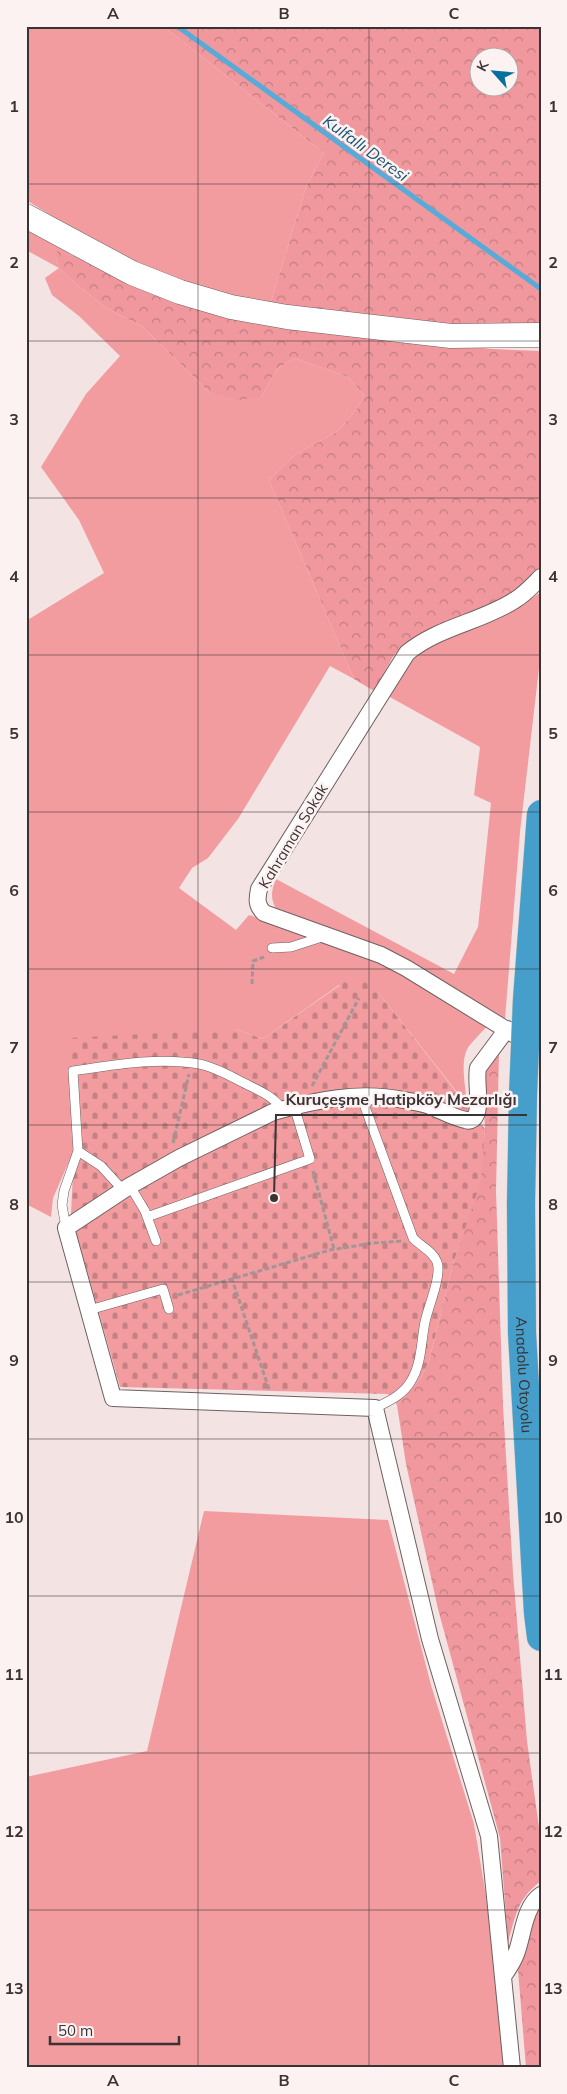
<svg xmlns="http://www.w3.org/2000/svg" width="567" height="2094" viewBox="0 0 567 2094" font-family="Mulish,sans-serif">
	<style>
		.grass { fill: #f29ca0 }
		.forest { fill: url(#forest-crowns); fill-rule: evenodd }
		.cemetery { fill: url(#cemetery-stones) }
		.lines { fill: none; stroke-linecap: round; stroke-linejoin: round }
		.stream { stroke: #56abd9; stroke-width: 5 }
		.lane-casing { stroke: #6f6060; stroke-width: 10 }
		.street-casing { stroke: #6f6060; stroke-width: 18 }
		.secondary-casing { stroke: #6f6060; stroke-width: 25 }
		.highway-casing { stroke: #c8c6c6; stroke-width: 29 }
		.path { stroke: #a29595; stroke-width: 3; stroke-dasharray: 5 2.5; stroke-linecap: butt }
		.lane { stroke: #fff; stroke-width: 9 }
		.street { stroke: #fff; stroke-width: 16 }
		.secondary { stroke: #fff; stroke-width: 24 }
		.highway { stroke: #469ecb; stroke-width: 28 }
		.highway-bridge-casing { stroke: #c8c6c6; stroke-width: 29; stroke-linecap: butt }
		.highway-bridge { stroke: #469ecb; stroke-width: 28 }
		.grid { fill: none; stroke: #3a3333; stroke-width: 1; stroke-opacity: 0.55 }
		.labels { text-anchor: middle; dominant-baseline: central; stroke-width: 5; stroke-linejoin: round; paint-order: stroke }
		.street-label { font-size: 15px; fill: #3a3333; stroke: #fdf2f2 }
		.water-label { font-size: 16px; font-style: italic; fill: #125574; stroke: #fdf2f2 }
		.leader { fill: none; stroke: #3a3333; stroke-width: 2 }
		.callout-dot { fill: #3a3333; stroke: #fdf2f2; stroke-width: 2 }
		.callout-label { font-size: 16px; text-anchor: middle; font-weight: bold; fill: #3a3333; stroke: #fdf2f2; stroke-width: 5; stroke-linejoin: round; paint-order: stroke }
		.neatline { fill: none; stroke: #3a3333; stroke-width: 2 }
		.grid-label { font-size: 16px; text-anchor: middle; font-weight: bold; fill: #3a3333 }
	</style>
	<defs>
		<pattern id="forest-crowns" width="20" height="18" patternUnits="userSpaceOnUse" patternTransform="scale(1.25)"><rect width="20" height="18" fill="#f0989d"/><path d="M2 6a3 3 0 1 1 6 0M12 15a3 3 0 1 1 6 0" fill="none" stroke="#c37d81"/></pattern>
		<pattern id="cemetery-stones" width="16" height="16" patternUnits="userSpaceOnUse" patternTransform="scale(1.25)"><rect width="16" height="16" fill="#f29ca0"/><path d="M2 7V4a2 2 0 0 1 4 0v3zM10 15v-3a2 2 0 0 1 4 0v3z" fill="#c58083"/></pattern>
	</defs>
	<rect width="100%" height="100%" fill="#f4e3e3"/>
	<!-- grass -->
	<path class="grass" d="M26,26h137l161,127 -18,34 -37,121c-22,-6 -45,-11 -66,-18 -63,-20 -121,-55 -177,-90z
		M26,226l47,28 -17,3 3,11 18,17 30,23 36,19 66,65 52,5 16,-28 17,-11 54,19 16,18 -7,14 -19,22 -43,24 -26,25 85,199 -24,-13 -92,153 -30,39 -16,10 -13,20 57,42 13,-15 86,28 51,20 102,62c-6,7 -13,14 -19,21 -10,14 -3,42 -2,59l-89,-113 -39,-7 -76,54 -27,-10 -162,121 -21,48 -2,19 -25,-13v-583l78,-48 -25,-53 -38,-53 45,-73 34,-38 -41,-40 -27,-21 -7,-17 14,-10 -33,-18z
		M541,592v59l-21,181 -15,187 -91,-53 -137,-56c-7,-11 -6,-19 -1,-31l178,95 24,-47 13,-124 -17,-8 6,-48 -92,-51 23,-35 17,-13 89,-40z
		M204,1511l184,9 43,165 43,139 12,72 17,143 2,29h-479v-291l121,-26z"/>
	<!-- forest -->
	<path class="forest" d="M163,26h378v307l-272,-25 37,-121 18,-34zM480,58h30v30h-30z
		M57,251l299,84 137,14 48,2v215l-10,12 -26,21 -93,40 -18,16 -20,36 -20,-12 -85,-199 26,-25 43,-24 19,-22 7,-14 -16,-18 -54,-19 -17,11 -16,28 -22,3 -30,-8 -66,-65 -36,-19 -30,-23 -18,-17 -3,-11z
		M499,1052l-3,139 7,215 10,167 14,168 14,101v39c-24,18 -25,34 -33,61l-8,-104 -62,-229 -32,-145 -9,-59 24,-27 8,-17 25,-100 26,-80 5,-52 -2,-42 2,-16z
		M541,1905v163h-15l-8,-98 17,-55z"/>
	<!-- cemetery -->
	<path class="cemetery" d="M350,978l15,4 13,10 107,137 -4,52 -27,80 -25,100 -8,17 -24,27 -9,-11 -268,-7 -49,-173 3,-64 -5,-112 167,-9 27,10z"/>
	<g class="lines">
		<!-- stream -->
		<path class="stream" d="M177,26l364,263"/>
		<!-- lane casing -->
		<g class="lane-casing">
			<path id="lane" d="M272,948l19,-1 34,-11
				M361,1096l52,142c7,8 20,13 24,24 5,14 -9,45 -12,60 -4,19 -3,41 -14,59 -8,14 -22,20 -36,27
				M78,1151l23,15 22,24
				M130,1186l15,25 11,30
				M147,1217l163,-58 -16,-53
				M66,1228l-4,-23 2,-14 14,-40 -5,-80c41,-6 84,-14 126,-7 16,3 31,12 45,19 14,7 29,13 38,26
				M89,1310l74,-21 6,20"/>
		</g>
		<!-- street casing -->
		<g class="street-casing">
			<path id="street" d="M541,577c-8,8 -16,17 -26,23 -34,22 -77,27 -108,53l-148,236c-2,10 -3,16 5,24l117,42 25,13 135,83
				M507,1029l-29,39c-3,13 5,43 -5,51 -3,2 -5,2 -7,1 -12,-2 -24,-9 -36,-14 -8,-3 -17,-4 -26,-6 -45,-9 -88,0 -131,12l-94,46 -51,29 -62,41 47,170 262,10 55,231 59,197 23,232
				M504,1975c5,-7 9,-13 12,-21 7,-18 8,-48 25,-59"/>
		</g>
		<!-- secondary casing -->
		<g class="secondary-casing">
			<path id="secondary" d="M26,216l106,57 48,19 51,15 56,10 164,19 90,-1"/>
		</g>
		<!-- highway casing -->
		<g class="highway-casing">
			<g id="highway">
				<path id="s1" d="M521,1203l1,130 16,280 3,24"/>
			</g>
		</g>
		<!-- path -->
		<path class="path" d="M252,984l1,-23 11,-4
			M312,1086l47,-88
			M173,1143l16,-69
			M313,1171l21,78
			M178,1295l54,-16
			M269,1389l-37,-110 98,-29 43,-7 30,-2"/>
		<!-- lane -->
		<use href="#lane" class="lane"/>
		<!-- street -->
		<use href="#street" class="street"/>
		<!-- secondary -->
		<use href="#secondary" class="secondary"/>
		<!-- highway -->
		<use href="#highway" class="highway"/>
		<!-- highway-bridge casing -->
		<g class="highway-bridge-casing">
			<path id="highway-bridge" d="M521,1203l2,-108 4,-96 14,-185"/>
		</g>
		<!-- highway-bridge -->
		<use href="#highway-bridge" class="highway-bridge"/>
	</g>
	<!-- grid -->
	<path class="grid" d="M198,26v2042M369,26v2042M26,184h515M26,341h515M26,498h515M26,655h515M26,812h515M26,969h515M26,1125h515M26,1282h515M26,1439h515M26,1596h515M26,1753h515M26,1910h515"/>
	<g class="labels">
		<!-- street labels -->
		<g class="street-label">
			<text transform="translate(293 836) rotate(-59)">Kahraman Sokak</text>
			<text stroke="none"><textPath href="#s1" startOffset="172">Anadolu Otoyolu</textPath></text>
		</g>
		<!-- water labels -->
		<g class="water-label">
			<text transform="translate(366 148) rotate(36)">Kulfallı Deresi</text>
		</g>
	</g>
	<!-- callouts -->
	<path class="leader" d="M274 1198L276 1115H527"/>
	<circle class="callout-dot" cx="274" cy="1198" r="5"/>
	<g class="callout-label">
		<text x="401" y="1105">Kuruçeşme Hatipköy Mezarlığı</text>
	</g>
	<!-- border -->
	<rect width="567" height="2094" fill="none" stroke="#fdf2f2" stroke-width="55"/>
	<!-- north arrow -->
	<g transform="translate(494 72) rotate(297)"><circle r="24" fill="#fdf2f2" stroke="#afa6a6"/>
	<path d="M0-4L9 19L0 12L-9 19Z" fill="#03719d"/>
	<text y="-8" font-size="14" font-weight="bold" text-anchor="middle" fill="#3a3333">K</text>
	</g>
	<!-- scale -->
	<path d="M50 2036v8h129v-8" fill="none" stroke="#3a3333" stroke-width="2.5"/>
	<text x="58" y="2036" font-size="15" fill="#3a3333" stroke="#fdf2f2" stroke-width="4" paint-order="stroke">50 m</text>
	<rect x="28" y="28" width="512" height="2038" class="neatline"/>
	<g class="grid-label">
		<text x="113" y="19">A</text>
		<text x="284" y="19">B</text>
		<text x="454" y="19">C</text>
		<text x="14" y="112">1</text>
		<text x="553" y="112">1</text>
		<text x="14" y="268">2</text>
		<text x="553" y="268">2</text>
		<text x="14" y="425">3</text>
		<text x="553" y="425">3</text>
		<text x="14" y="582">4</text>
		<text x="553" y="582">4</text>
		<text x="14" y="739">5</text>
		<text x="553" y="739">5</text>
		<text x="14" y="896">6</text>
		<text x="553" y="896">6</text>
		<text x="14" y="1053">7</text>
		<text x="553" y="1053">7</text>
		<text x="14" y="1210">8</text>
		<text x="553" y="1210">8</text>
		<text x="14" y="1366">9</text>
		<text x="553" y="1366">9</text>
		<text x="14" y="1523">10</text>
		<text x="553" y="1523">10</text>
		<text x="14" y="1680">11</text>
		<text x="553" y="1680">11</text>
		<text x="14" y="1837">12</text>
		<text x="553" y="1837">12</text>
		<text x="14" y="1994">13</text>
		<text x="553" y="1994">13</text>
		<text x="113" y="2086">A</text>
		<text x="284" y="2086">B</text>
		<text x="454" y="2086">C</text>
	</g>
</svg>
